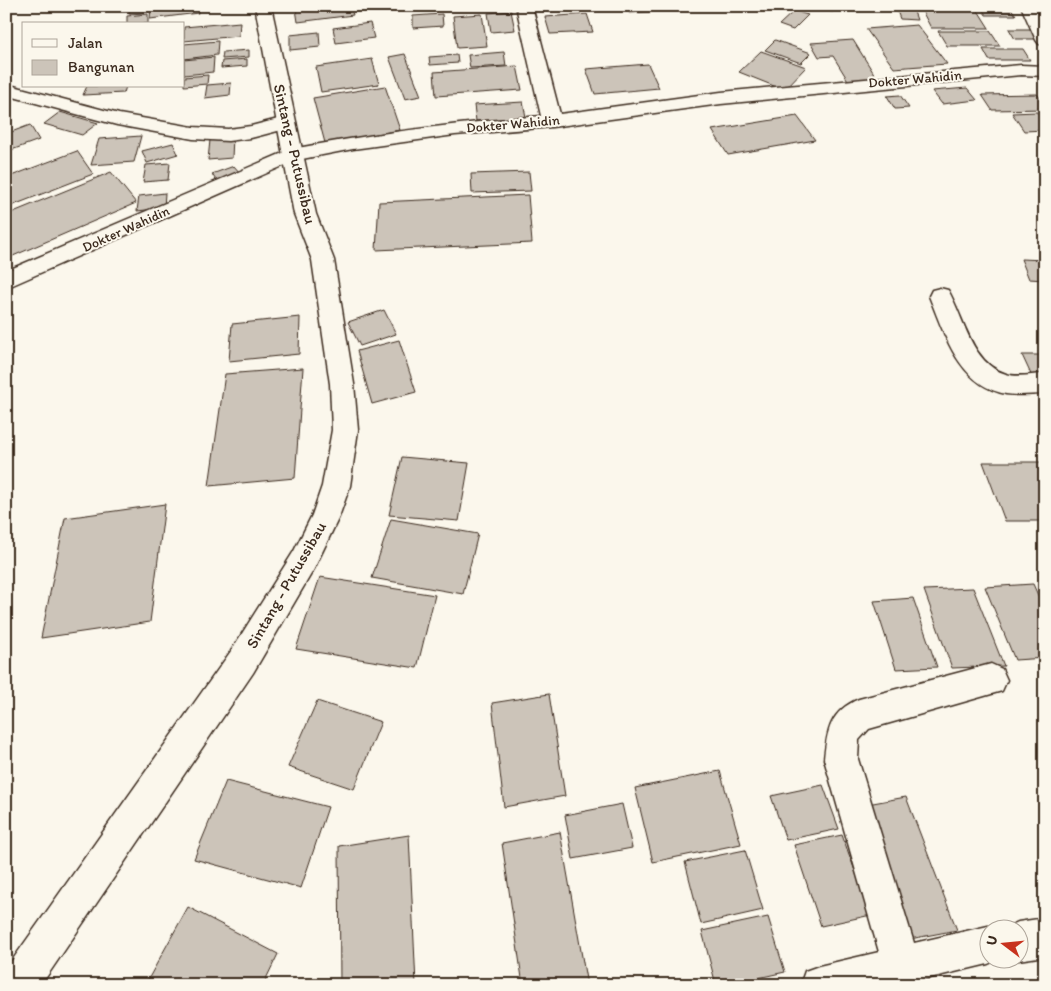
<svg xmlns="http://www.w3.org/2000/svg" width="1051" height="991" viewBox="0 0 1051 991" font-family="Itim,sans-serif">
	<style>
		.building { fill: #ccc4b9; stroke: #3b2a1e }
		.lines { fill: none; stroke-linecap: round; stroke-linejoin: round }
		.street-casing { stroke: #3b2a1e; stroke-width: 3 }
		.secondary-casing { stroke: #3b2a1e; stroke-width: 3 }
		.highway-casing { stroke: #3b2a1e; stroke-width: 3 }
		.street { fill: #fbf7ec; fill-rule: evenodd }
		.secondary { fill: #fbf7ec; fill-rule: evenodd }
		.highway { fill: #fbf7ec; fill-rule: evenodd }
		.labels { text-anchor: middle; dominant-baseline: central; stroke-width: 4; stroke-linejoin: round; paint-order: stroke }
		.far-street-label { font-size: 14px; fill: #3b2a1e; stroke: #fbf7ec }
		.street-label { font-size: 16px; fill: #3b2a1e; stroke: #fbf7ec }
	</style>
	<rect width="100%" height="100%" fill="#fbf7ec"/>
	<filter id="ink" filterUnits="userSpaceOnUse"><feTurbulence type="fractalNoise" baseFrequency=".02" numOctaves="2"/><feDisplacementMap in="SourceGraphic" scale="10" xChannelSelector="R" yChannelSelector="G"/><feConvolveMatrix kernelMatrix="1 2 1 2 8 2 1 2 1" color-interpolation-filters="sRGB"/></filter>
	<g filter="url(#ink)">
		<!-- building -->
		<path class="building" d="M130,6h15l-1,7 -15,1z
			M151,6h47v7l-48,6z
			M321,6h29l3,9 -55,7 -2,-13z
			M547,6h24l1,5 -24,1z
			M627,6h21l2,6 -21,1z
			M815,6h18v6l-18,-2z
			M980,6h29l7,9h-30z
			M896,8l17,1 4,11 -17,-1z
			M921,9h56l12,19h-58z
			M511,11l4,19 -24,2 -3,-19z
			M794,11l14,4 -15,15 -14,-5z
			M148,14v10h-21v-8z
			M442,14l1,12 -30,2v-12z
			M482,14l5,32 -30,2 -4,-32z
			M587,14l6,18 -43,2 -5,-17z
			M240,22l-1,14 -55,5v-14z
			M370,23l4,15 -38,5 -3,-15z
			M917,25l30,39 -53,4 -28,-39z
			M1009,29h26l7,10h-27z
			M938,31h52l10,15h-53z
			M319,32l1,15 -30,3v-15z
			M775,40l36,13 -10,10 -36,-13z
			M853,40l25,40 -29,2 -16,-26 -14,1 -8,-14z
			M218,41l-1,14 -33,4v-15z
			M983,49h40l7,11h-41z
			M249,50v7l-27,2 1,-7z
			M761,51l45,16 -22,23 -45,-18z
			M504,52l2,14 -36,2 -2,-13z
			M405,54l16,42 -16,3 -16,-42z
			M457,55l1,8 -28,2 -1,-8z
			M214,57l-1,15 -29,3v-15z
			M247,59v7l-26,2 1,-7z
			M372,59l7,25 -58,8 -5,-25z
			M648,64l11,24 -64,6 -9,-25z
			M517,66l5,24 -86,6 -2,-24z
			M208,75l-1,9 -23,2v-9z
			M231,83l-1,12 -25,3 2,-13z
			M87,86h39l-2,7 -41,2z
			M385,86l15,44 -75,13 -12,-45z
			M967,88l10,12 -35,4 -10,-13z
			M1037,94l8,10v5l-53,1 -10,-15z
			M900,95l9,13 -14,1 -8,-13z
			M523,102l3,15 -50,4 -2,-16z
			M60,112l38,11 -16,12 -38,-11z
			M1037,112l8,10v8l-21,1 -12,-18z
			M797,116l18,24 -87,15 -16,-25z
			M30,125l9,15 -33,12v-18z
			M141,136l-7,26 -43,3 8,-26z
			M233,137l-1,21 -24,2 2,-20z
			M173,143l5,11 -31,9 -5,-12z
			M77,151l16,23 -87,34v-30z
			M170,163l-2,17 -25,2 3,-17z
			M234,166l6,7 -23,9 -5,-8z
			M111,172l25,31 -130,56v-44z
			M529,172l2,19 -59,2 -1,-19z
			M165,193l-1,15 -27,3 2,-15z
			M528,195l4,48 -156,7 3,-48z
			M1021,259l24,1v20l-16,-1z
			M384,310l12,24 -36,12 -12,-24z
			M300,317l-1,37 -70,7 3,-37z
			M399,340l17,52 -44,12 -15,-53z
			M1022,355h23v26h-11z
			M303,368l-8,110 -86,8 16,-112z
			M402,457l67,6 -10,58 -70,-6z
			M983,462h62v59h-40z
			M165,504l-15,118 -109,16 24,-120z
			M391,519l87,15 -15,60 -91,-16z
			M320,577l115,18 -18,73 -121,-19z
			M1033,584l12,27v47l-30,2 -30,-73z
			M973,588l31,78 -52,2 -28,-78z
			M913,598l24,69 -41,2 -22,-68z
			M549,694l16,102 -61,11 -12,-104z
			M317,701l64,21 -27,67 -66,-22z
			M720,771l21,73 -88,18 -18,-74z
			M226,781l102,26 -27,81 -107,-29z
			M823,785l16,44 -53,11 -15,-44z
			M906,797l51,133 -47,9 -48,-134z
			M622,804l10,44 -59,11 -8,-44z
			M560,832l27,153h-64l-21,-142z
			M409,835l7,150h-76l-1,-139z
			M842,835l29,80 -50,11 -27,-81z
			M745,850l18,60 -62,14 -16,-62z
			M188,907l90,47 -15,31h-118z
			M768,917l17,55 -58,13h-11l-14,-54z"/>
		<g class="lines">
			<!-- street casing -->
			<g class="street-casing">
				<path id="street" d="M516,6h16l28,108 161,-22 300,-27 24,1v10l-24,-1 -300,29 -169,23 -97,8 -102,14 -61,12 -7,-2 -3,-4 3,-4 7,-2c83,-16 165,-26 249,-33z
					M1021,6h16l8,16v23l-6,-1 -3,-4z
					M6,84l113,30 74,13 35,2 23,-3 35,-9 7,2 3,4 -3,4 -42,11 -23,3 -35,-2 -76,-14 -111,-30z
					M940,288l8,2c16,27 23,74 58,84 12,4 26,0 39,0v20c-13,0 -26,2 -39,0 -47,-9 -61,-59 -77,-98l3,-6z
					M991,664l11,5 5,11 -5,11 -133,38 -10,11 -1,19 56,184 74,-17 6,2h-6v30h13l-13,6 -87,21h-101l5,-14 14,-5 60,-14 -55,-193c3,-28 6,-48 35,-60z
					M1045,918v38l-27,4 -3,-2h3v-30h-13l13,-6z"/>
			</g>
			<!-- secondary casing -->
			<g class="secondary-casing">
				<path id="secondary" d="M292,149l7,2 3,4 -3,4 -293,129v-17z"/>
			</g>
			<!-- highway casing -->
			<g class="highway-casing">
				<path id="highway" d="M255,6h16l45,208 18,46 20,124 4,46 -8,56 -11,31 -25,52 -61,104 -212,312h-35v-16l225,-318 63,-100 18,-36 10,-29 10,-56 -2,-46 -18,-124 -18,-46z"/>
			</g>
			<!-- street -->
			<use href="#street" class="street"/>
			<!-- secondary -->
			<use href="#secondary" class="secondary"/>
			<!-- highway -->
			<use href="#highway" class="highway"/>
		</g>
	</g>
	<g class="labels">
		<!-- far-street labels -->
		<g class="far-street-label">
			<text transform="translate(915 79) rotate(-5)">Dokter Wahidin</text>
			<text transform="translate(513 124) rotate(-5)">Dokter Wahidin</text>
			<text transform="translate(126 229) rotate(-24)">Dokter Wahidin</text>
		</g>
		<!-- street labels -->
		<g class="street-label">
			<text transform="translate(295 154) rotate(77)">Sintang - Putussibau</text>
			<text transform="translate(286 585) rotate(-60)">Sintang - Putussibau</text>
		</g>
	</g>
	<!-- margin -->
	<rect width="1051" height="991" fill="none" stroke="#fbf7ec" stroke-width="25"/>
	<rect x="12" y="12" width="1026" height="966" fill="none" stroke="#3b2a1e" stroke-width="2" filter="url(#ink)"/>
	<!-- legend -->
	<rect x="22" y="22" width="162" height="65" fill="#fbf7ec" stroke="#aea59a"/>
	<rect x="32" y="39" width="25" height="8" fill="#fbf7ec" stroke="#aea59a"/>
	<text x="68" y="48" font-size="15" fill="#3b2a1e">Jalan</text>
	<rect x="32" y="60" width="25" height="15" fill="#ccc4b9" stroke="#aea59a"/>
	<text x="68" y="72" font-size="15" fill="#3b2a1e">Bangunan</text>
	<!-- north arrow -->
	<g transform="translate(1004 944) rotate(286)"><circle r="24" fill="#fbf7ec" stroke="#aea59a"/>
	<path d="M0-4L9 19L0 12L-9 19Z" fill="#c8321e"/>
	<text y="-8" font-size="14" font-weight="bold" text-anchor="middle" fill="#3b2a1e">U</text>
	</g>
</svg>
